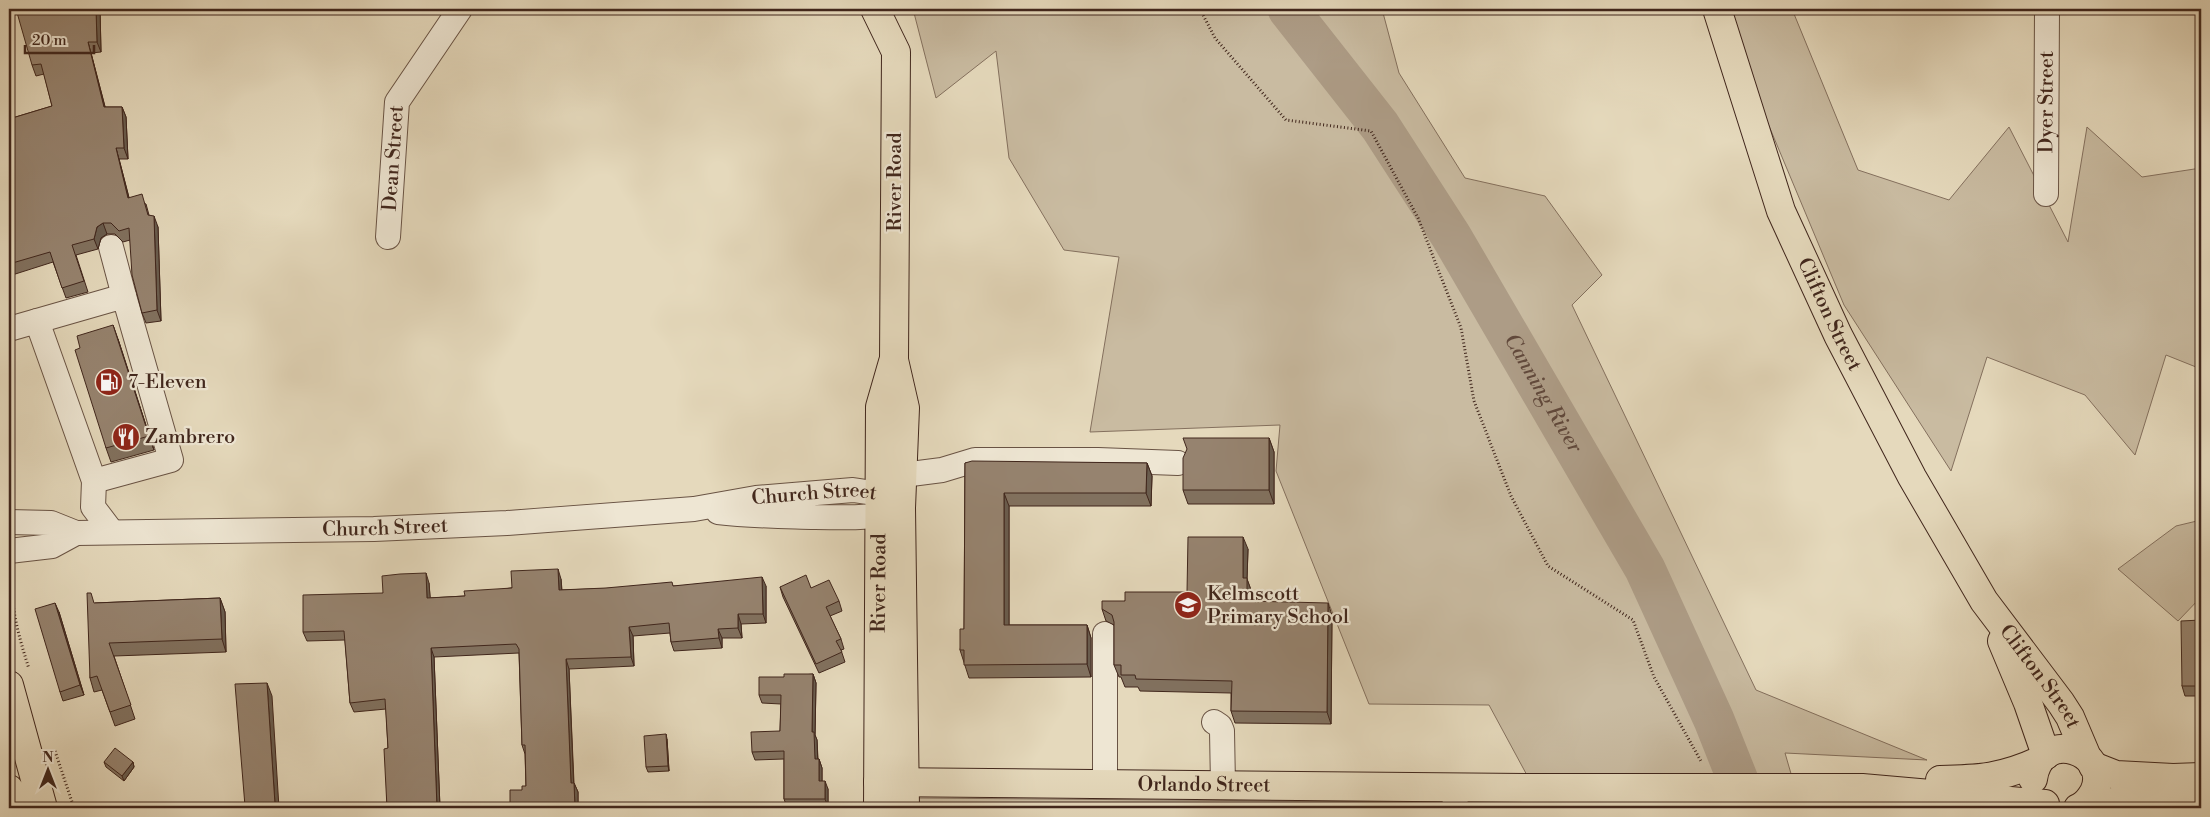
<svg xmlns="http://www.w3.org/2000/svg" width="2210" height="817" viewBox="0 0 2210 817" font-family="'Libre Bodoni',serif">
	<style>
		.green { fill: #c9bba1; stroke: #84705e }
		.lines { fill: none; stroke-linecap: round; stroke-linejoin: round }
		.river { stroke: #ad9c86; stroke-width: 41 }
		.minor-casing { stroke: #695344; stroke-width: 26 }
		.major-casing { stroke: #40261c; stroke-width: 30 }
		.highway-casing { stroke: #40261c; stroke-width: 30 }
		.path { stroke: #40261c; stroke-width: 3; stroke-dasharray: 1 2.5; stroke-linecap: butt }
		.minor { stroke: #eee6d3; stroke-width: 24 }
		.major { stroke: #e5d9bc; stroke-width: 28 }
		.highway { stroke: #e5d9bc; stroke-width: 28 }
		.major-bridge-casing { stroke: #40261c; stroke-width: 30; stroke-linecap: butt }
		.major-bridge { stroke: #e5d9bc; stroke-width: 28 }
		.wall { fill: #81715f; stroke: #40261c }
		.shaded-wall { fill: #695c4e; stroke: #40261c }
		.building { fill: #96836f; stroke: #40261c }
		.labels { text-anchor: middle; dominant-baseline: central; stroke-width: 4.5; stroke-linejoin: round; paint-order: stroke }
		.street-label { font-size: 20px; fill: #40261c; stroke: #eee6d3 }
		.poi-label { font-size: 20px; fill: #40261c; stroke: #eee6d3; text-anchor: start }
		.water-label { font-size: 21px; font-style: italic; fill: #61493c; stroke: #eee6d3 }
	</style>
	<rect width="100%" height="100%" fill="#e5d9bc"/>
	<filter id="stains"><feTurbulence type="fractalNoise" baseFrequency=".004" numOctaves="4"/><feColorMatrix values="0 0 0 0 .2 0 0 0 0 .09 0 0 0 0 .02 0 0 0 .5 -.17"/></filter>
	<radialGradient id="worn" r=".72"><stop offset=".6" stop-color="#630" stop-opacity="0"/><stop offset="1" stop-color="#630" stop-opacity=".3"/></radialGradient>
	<!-- green -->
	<path class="green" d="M913,9h469l17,64 66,105 80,18 57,79 -30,30 184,385 171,70 -142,-7 16,55h-884v-10l625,5 -53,-98 -120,-1 -93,-233 4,-46 -190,7 29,-175 -55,-7 -55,-92 -13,-107 -60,47z
		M1720,9h72l66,161 91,30 60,-73 59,115 19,-115 55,50 59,-9v201l-35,-14 -31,100 -50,-60 -98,-38 -36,114 -107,-166z
		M2201,520v77l-23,24 -60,-52 58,-43z"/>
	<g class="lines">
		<!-- river -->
		<path class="river" id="s1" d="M1288,9l92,117 71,110 194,333 69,151 35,88"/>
		<!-- minor casing -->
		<g class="minor-casing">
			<g id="minor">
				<path id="s2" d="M2046,194l1,-185"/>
				<path id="s3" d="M388,237l9,-135 63,-93"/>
				<path d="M111,247l13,49"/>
				<path d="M37,321l87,-25 47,164 -77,21"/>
				<path d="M9,329l28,-8 57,160 -1,26 19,25"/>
				<path d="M903,475l39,-5 33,-10h123l80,3"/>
				<path d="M718,512c32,4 64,4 97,5 27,0 55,3 81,-7"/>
				<path id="s4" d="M9,522l42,1 25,10 298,-4 133,-6 187,-14 62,-11 97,-8 27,4 15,10"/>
				<path d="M9,551l43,-5 24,-13"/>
				<path d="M1105,634v150"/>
				<path d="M1214,722l6,4 2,5 1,54"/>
				<path d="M1451,787l6,21"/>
			</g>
		</g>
		<!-- major casing -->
		<g class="major-casing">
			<g id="major">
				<path d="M875,9l21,43 -2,308 11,48 -4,100 4,300"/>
				<path id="s5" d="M1717,9l64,202 57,124 74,142 72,124 77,102 9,14 17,40"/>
				<path d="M2002,641l26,62 18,52"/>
				<path d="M2093,766l23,9 57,3 28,-1"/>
				<path d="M2033,779c7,-53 80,-28 61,13 -4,7 -8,13 -16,16"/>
				<path d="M1940,780c40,-1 62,-2 99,-19"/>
				<path id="s6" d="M878,782l648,6"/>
				<path d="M1831,788h31l183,16"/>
				<path d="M2083,806l61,-8h57"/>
				<path id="s7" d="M878,808l2,-401 13,-45"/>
			</g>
		</g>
		<!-- highway casing -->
		<g class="highway-casing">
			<path id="highway" d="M9,685l34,123
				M9,789l6,19"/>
		</g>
		<!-- path -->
		<path class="path" d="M1200,9l15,29 71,82 85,11 47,87 43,110 13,73 37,95 37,70 85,54 21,57 48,86
			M12,573c-2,34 7,64 17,96
			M55,751l19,57"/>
		<!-- minor -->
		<use href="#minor" class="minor"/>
		<!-- major -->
		<use href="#major" class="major"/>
		<!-- highway -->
		<use href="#highway" class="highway"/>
		<!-- major-bridge casing -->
		<g class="major-bridge-casing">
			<path id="major-bridge" d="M1526,788h305"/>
		</g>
		<!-- major-bridge -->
		<use href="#major-bridge" class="major-bridge"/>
	</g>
	<!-- wall -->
	<path class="wall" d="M100,9l1,43 -10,1 14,54h17l4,10 2,42h-9l10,39 17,6 3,11 9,12 3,94 -15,2 -4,-10 -12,-73 -7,2 -8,-8h-8l-6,4 -3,11 -22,6 12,37 -22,6 -13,-36 -44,14v-157l43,-13 -8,-32 -8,2 -4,-11z
		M118,339l36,111 -43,12 -5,-14z
		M1269,438l5,14v52h-86l-5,-14z
		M965,463h182l5,13 -1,30h-142v119h78l4,13v39l-122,1 -9,-28 4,-21z
		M1248,549l-1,30 4,11v11l81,14 -1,109 -96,-1 -4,-12v-18l-91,-2 -2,-4h-13l-4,-10h-2l-5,-12v-40l-8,-4 -4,-12 23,-8 62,-9z
		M561,579l1,11 112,-4h92v37l-25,1 1,14h-20v10l-48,3 -3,-9 -1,-9 -37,3 1,30 -65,3 5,114 4,9v16h-68l16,-22 -1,-32 -3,-9 -3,-92 -85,4 6,151h-53l1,-60 -2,-39 -32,3 -4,-9 -5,-63 -38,1 -4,-9 80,-39 46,-10 1,15 35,-2z
		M780,587l31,1 28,13 3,10 -12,5 11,23 3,10 -3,1 4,12 -26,11 -36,-76z
		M220,598l5,14 1,40 -112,4 21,63 -20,7 -13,-36 -8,2 -4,-14 5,-75z
		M59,612l25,83 -21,6 -3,-9z
		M2201,620v76h-16l-3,-10z
		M813,674l3,9 -1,52 2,5 1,19h1l3,9v13l6,8v18h-41l-3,-8v-40l-29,1 -3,-8 28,-21 1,-27 -19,-1 -3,-8 25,-18z
		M667,739l2,32 -21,1 -2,-5z
		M104,762h29l1,5 -10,14 -18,-14z"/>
	<!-- shaded-wall -->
	<path class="shaded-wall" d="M96,9h4l1,43 -4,-10z
		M88,42l3,11 17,65 -4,-11z
		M122,107l4,10 2,42 -4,-11z
		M116,148l3,11 13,50 -4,-11z
		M154,216l4,11 3,94 -4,-11z
		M103,223l4,11 -6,4 -3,11 -4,-10 3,-12z
		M113,325l5,14 36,111 -5,-14z
		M1269,438l5,14v52l-5,-14z
		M1147,463l5,13 -1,30 -5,-13z
		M1004,493l5,13v132l-5,-13z
		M1243,537l5,12 -1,30 4,11v23l-4,-12 -4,-23z
		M558,569l3,10 1,20 -3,-9z
		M426,573l3,10 2,24 -4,-9z
		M762,577l4,9v37l-3,-9z
		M220,598l5,14 1,40 -4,-13z
		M55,603l4,9 25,83 -4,-10z
		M1328,603l4,12 -1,109 -4,-12z
		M738,614l3,10 1,14 -4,-10z
		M1087,625l4,13v39l-4,-13z
		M629,627l4,9 1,30 -3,-9z
		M718,629l4,9v10l-3,-10z
		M431,648l3,9 6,151h-3z
		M566,659l3,10 5,124 -3,-10z
		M813,674l3,9 -1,52 2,5 1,28 -3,-9 -3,-27z
		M267,683l5,13 7,112 -4,-4z
		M666,734l1,5 2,32 -1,-5z
		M819,759l3,9v21l-3,-8z
		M133,762l1,5 -10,14 -2,-5z
		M825,781l3,8v18l-3,-8z
		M574,783l4,9v16h-3z"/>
	<!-- building -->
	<path class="building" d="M16,9h80l1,33h-9l16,65h18l2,41h-8l12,50 14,-4 6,21 6,1 3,94 -15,3 -10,-38 -3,-47 -10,3 -8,-8h-8l-6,4 -3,12 -22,6 12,36 -22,7 -12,-36 -41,12v-145l43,-13 -11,-42 -9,1z
		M113,325l36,111 -43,12 -31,-98 5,-2 -3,-12z
		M1183,438h86v52h-86v-32l4,-9z
		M972,461l175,2 -1,30h-142v132h83v39l-123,1v-15h-4v-21h4l1,-166z
		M1188,537h55v41h4v23l81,2 -1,109 -96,-1 1,-30 -96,-2 -1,-4h-14v-10h-7v-43l-2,-7 -10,-6v-8h23v-9h62z
		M558,569l1,21 47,-2 66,-6 1,4 89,-9 1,37h-25v14l-20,1 1,9 -48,4 -2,-19 -40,4 2,30 -65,2 5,124h3l1,25h-65v-18h12v-4h4l-1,-41h-3l-3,-96 -3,-5 -85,4 6,160h-50l-3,-59 4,-1 -3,-49 -35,4 -6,-72 -41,1v-37l80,-2 -1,-17 18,-2 26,-1 1,25 38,-2 -1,-5 48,-3 -1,-17z
		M806,575l5,13 18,-8 10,21 -13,6 15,32 -5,2 6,11 -26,12 -36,-77z
		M87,593h4l3,10 126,-5 2,41 -113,4 22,62 -21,7 -13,-36 -7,2z
		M55,603l25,82 -20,7 -25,-83z
		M2201,620v66h-19l-1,-65z
		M784,674h29l-1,58h2l1,27h4v22h6v18h-41v-48l-32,1 -1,-20 29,-1 1,-36h-22v-18h25z
		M267,683l8,121h4l1,4h-41v-2h6l-10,-122z
		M666,734l2,32 -22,1 -2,-31z
		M115,748l18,14 -11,14 -18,-14z"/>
	<!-- icons -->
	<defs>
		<g id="fuel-disc" transform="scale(1.4375)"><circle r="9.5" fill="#8f2418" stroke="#eee6d3"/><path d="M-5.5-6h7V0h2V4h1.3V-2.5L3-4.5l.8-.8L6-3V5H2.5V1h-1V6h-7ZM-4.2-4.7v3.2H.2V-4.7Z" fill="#fff"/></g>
		<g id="restaurant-disc" transform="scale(1.4375)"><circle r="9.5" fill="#8f2418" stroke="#eee6d3"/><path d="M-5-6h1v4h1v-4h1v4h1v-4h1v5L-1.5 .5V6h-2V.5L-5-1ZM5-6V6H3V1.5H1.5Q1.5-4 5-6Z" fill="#fff"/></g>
		<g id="school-disc" transform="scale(1.4375)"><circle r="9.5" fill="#8f2418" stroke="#eee6d3"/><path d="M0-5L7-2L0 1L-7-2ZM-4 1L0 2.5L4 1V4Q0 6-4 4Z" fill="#fff"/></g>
	</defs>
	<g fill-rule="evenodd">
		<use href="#fuel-disc" x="109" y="382"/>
		<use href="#restaurant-disc" x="126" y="437"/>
		<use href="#school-disc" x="1188" y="605"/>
	</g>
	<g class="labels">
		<!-- street labels -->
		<g class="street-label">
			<text stroke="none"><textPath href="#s2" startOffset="92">Dyer Street</textPath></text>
			<text stroke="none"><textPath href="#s3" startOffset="79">Dean Street</textPath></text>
			<text transform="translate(895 182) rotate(-90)">River Road</text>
			<text stroke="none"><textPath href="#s5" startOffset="326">Clifton Street</textPath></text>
			<text stroke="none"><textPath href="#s4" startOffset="809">Church Street</textPath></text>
			<text stroke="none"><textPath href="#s4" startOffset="378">Church Street</textPath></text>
			<text stroke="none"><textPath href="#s7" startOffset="225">River Road</textPath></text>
			<text stroke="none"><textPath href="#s5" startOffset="746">Clifton Street</textPath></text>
			<text stroke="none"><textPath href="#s6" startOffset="326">Orlando Street</textPath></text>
		</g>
		<!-- poi labels -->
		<g class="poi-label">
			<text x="128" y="382">7-Eleven</text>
			<text x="145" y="437">Zambrero</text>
			<text x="1207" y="594">Kelmscott<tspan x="1207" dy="23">Primary School</tspan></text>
		</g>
		<!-- water labels -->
		<g class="water-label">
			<text stroke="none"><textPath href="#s1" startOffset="462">Canning River</textPath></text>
		</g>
	</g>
	<!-- margin -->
	<rect width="2210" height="817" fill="none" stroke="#e5d9bc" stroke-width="30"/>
	<rect x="10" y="10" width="2190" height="797" fill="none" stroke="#40261c" stroke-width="2.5"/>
	<rect x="15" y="15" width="2180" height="787" fill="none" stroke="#40261c"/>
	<!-- north arrow -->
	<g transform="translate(48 770)" stroke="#eee6d3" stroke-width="4" paint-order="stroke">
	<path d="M0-4L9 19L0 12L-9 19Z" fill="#40261c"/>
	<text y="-8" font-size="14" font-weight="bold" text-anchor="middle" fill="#40261c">N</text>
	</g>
	<!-- scale -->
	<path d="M25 45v8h69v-8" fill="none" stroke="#40261c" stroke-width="2.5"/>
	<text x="32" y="45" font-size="15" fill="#40261c" stroke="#eee6d3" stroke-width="4" paint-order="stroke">20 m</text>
	<rect width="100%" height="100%" filter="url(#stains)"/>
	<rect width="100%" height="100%" fill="url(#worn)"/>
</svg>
